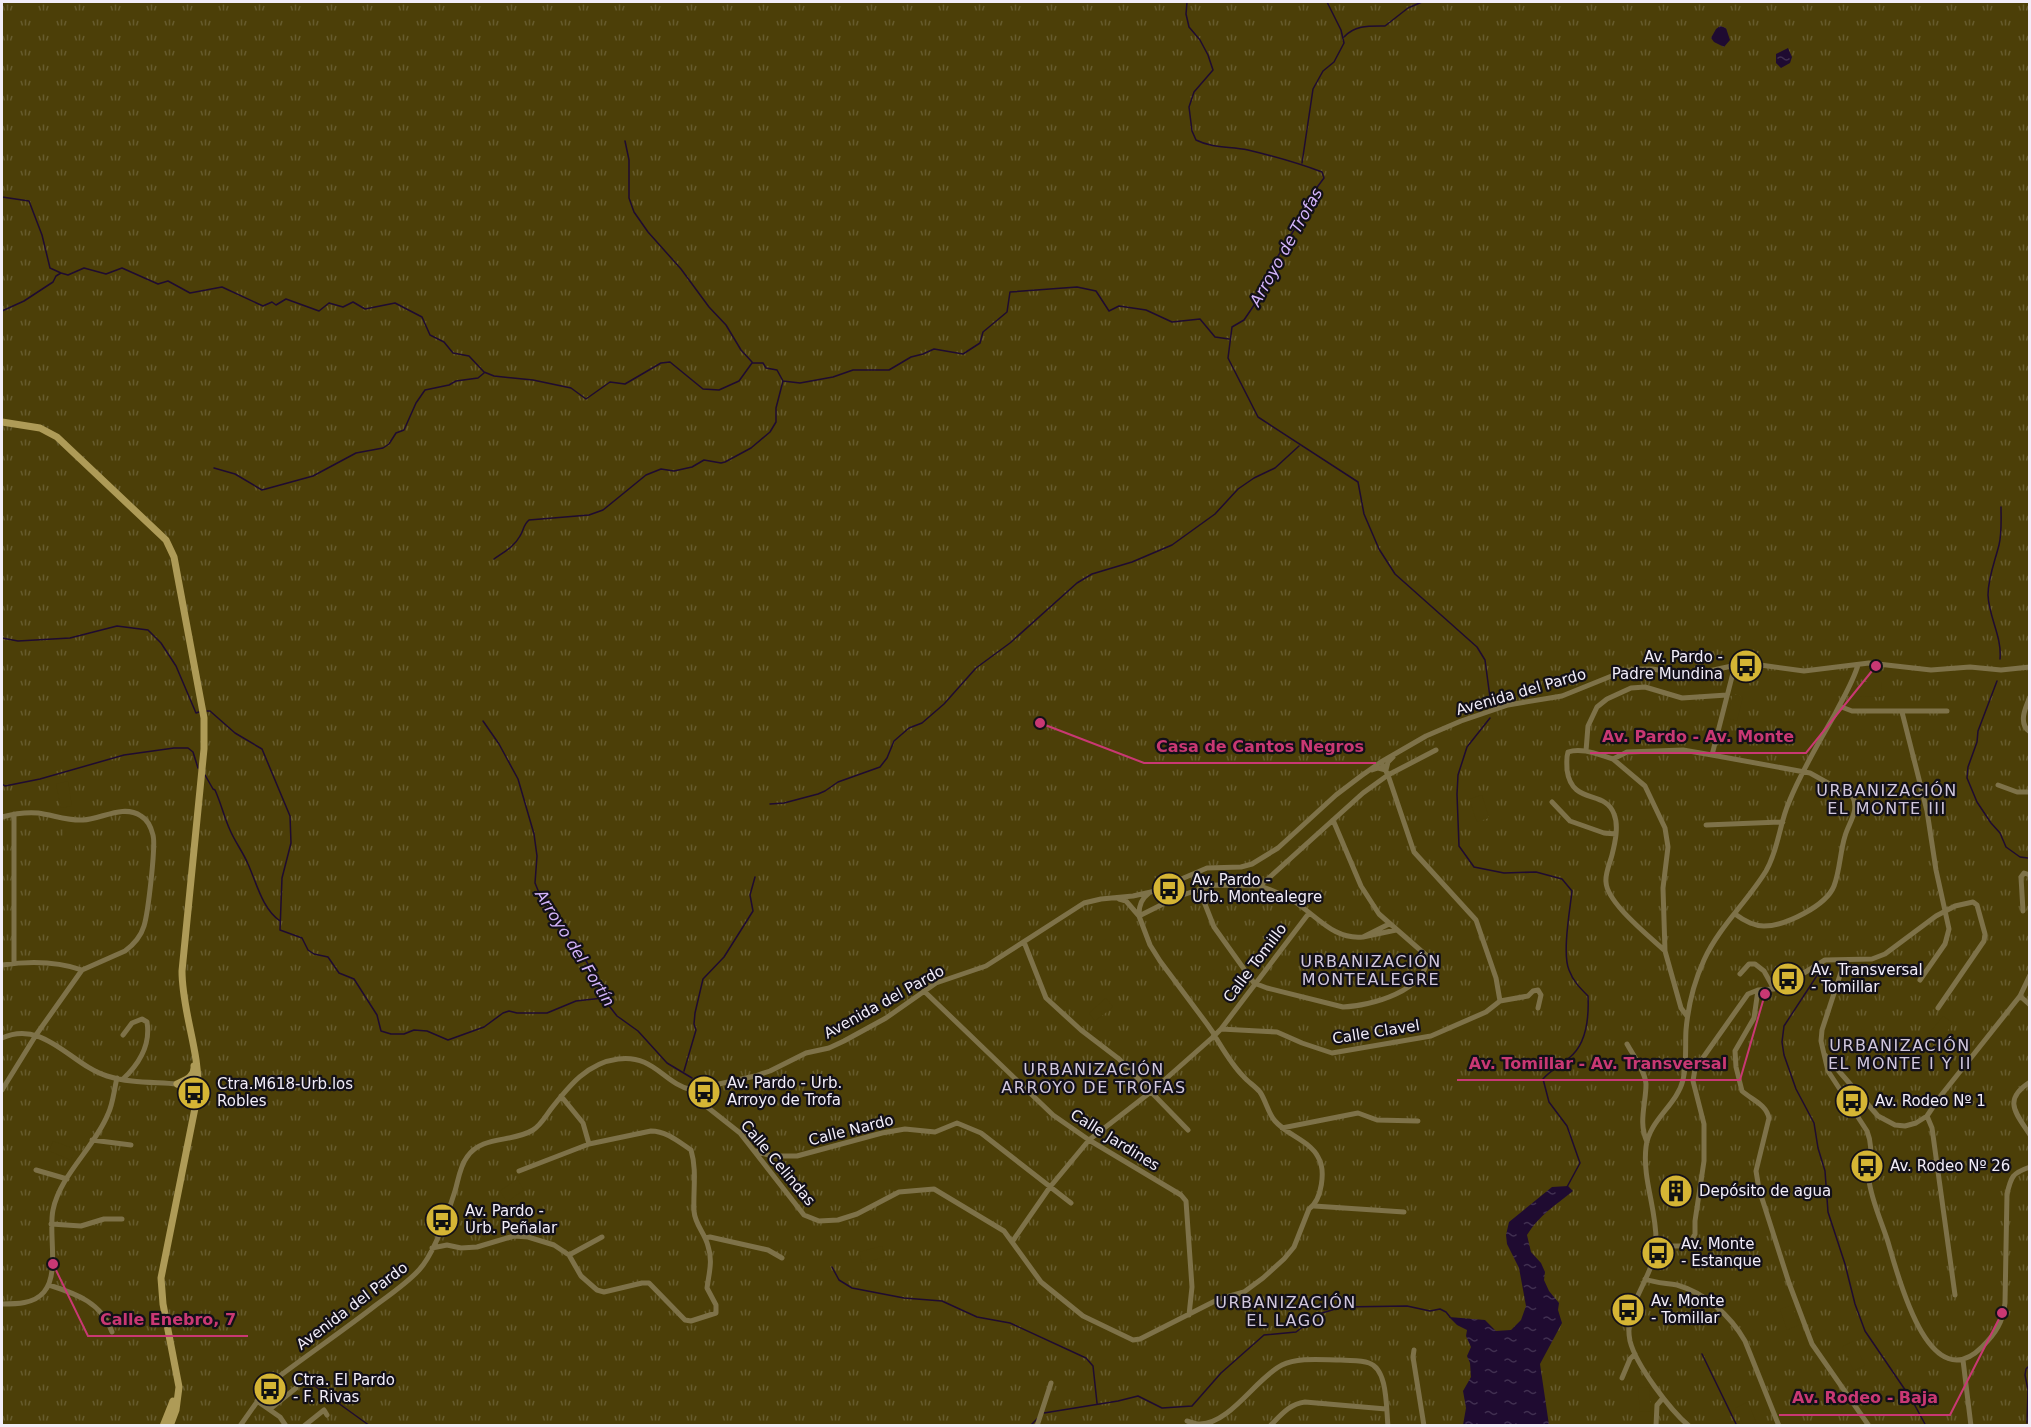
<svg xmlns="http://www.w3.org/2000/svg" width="2031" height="1427" viewBox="0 0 2031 1427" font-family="'DejaVu Sans',sans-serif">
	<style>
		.park { fill: url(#park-tufts) }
		.pitch { fill: #4c3f08 }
		.water { fill: url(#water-ripples) }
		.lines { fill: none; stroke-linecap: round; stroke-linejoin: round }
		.stream { stroke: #1f0b31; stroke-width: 1.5 }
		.minor { stroke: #7e7249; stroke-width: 5 }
		.secondary { stroke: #ae9b57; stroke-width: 7 }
		.labels { text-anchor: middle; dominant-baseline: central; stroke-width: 4.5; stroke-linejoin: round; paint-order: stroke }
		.poi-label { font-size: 15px; fill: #f2edf9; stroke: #131018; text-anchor: start }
		.street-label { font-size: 15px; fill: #f2edf9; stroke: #131018 }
		.water-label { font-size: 16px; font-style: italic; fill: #d3b3fa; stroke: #131018 }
		.neighbourhood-label { font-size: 16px; letter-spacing: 1.5px; fill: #d1c7de; stroke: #131018 }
		.leader { fill: none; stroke: #c93873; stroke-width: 2 }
		.callout-dot { fill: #c93873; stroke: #131018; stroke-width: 2 }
		.callout-label { font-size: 16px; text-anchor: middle; font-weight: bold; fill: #c93873; stroke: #131018; stroke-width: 4.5; stroke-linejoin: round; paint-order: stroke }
	</style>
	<defs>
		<pattern id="park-tufts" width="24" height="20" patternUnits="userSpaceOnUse" patternTransform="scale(1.5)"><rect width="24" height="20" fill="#4c3f08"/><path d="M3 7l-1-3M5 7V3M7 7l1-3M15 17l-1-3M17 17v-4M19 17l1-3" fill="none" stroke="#665b2d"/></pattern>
		<pattern id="water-ripples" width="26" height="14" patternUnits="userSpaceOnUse" patternTransform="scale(1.5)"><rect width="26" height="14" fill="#1f0b31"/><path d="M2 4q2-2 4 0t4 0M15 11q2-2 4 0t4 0" fill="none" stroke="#402f50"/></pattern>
	</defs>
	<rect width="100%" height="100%" fill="#2d2536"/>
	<!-- park -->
	<path class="park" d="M2,2h2027v1423l-2027,1z"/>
	<!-- pitch -->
	<path class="pitch" d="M1859,682h23l-1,15 -22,-1z
		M1733,694l10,3 -6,24 -10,-3z
		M68,781l4,25 -11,2 -5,-24z
		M1482,795l7,23 -12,4 -8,-23z
		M63,824h12v26h-12z
		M1262,948l7,9 -20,15 -6,-9z
		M1106,998l7,9 -18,14 -6,-8z
		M1943,1016l10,7 -15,21 -11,-8z
		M53,1141l22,8 -4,11 -22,-9z
		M1749,1178l5,8 -19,11 -5,-8z
		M517,1179l7,11 -17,12 -7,-11z
		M534,1206l5,24 -12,2 -5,-24z
		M882,1246l3,11 -23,6 -3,-11z
		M1792,1305l7,20 -12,5 -7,-21z
		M1853,1341l12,24 -11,6 -12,-24z
		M1649,1387l2,24 -11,1 -2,-24z
		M1748,1402l8,20 -6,3h-7l-8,-17z"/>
	<!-- water -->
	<path class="water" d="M1720,26l6,2 4,12 -6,7 -10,-5 -3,-4 5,-9z
		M1788,48l4,9 -2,6 -9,5 -5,-5v-9z
		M1568,1186l5,5c-17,14 -34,24 -46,44l4,17 10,11 4,9 -1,8 5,11 10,12 -1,7 4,13 -22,41 9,61h-86l3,-17 -3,-17 8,-14 -1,-14 -3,-7 4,-9 -5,-11 1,-6 -10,-5 -8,-8 36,3 11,11 15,-1 10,-10 5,-14 -7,-38 -12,-24 -1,-9 3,-13 43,-35z"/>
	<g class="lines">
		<!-- stream -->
		<path class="stream" d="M1187,2l-1,12 3,13 11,13 8,15 5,15 -19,22 -5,15 3,24 4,9c18,9 34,6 52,10 25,6 50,13 74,22l2,6 -15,20 -7,19 -27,44 -6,22 -25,37 -12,7 -4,31 30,59 100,65 6,32 15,35 16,25 82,73 8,13 6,45
			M1344,37c11,-12 25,-11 41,-11l23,-18 14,-6
			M625,141l4,19v38l5,14 14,20 33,37 28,38 17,18 15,25 11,12
			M1302,163l11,-74 10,-18 11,-9 10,-19 -3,-13 -14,-28
			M2,197l27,4 13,34 8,33 11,5
			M2,311l22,-10 29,-19 3,-6 5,-3 7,2 16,-7 22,6 16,-6 36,16 10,-3 22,12 32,-6 41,19 9,-4 4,3 10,-6 33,12 10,-8 14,4 10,-5 12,7 30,-6 27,14 8,18 14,7 9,11 16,3 15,16 10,4 39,4 38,8 15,11 24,-17 15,2 36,-21 9,-1 33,27 16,1 20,-9 13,-18h11l3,5 11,2 6,11 17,2 33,-6 20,-7h36l22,-13 12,-3 11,-5 29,5 17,-11 3,-11 24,-20 3,-20 67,-5 19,4 13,20 10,-5 27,4 26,12 28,-3 15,18 14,2
			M214,468l21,6 27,16 51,-14 43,-23 27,-5 6,-4 7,-11 8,-3 12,-27 9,-13 24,-5 7,-4 22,-3 6,-5
			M494,559c10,-7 20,-12 26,-23 4,-6 3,-11 9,-16l60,-5 14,-5 43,-35 15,-6 13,2 18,-4 12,-7 17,3 4,-1 26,-14 19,-16 6,-10v-14l7,-27
			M2,638l16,3 52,-3 47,-12 31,4 13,13 15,23 20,47 3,-1
			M2000,659c2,-23 -11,-41 -12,-64 0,-17 7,-34 11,-50 3,-12 2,-26 2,-38
			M1997,681l-19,50 -1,11 -9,25 -1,11 10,24 14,21 9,10 6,14 14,10 8,1
			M207,711h3l25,22 27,16 28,67 1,27 -9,35 -2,52 22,8 6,12 6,4 14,3 11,16 15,6 23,36 4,16 10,3h13l10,-4 13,1 21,9 36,-13 19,-14 6,-2 8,2h30l29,-12 27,-3
			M1490,718l-23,29 -9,28 -1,19 2,52 15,21 30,6 32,-1 26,7 10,12c-2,19 -10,62 -3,79 4,11 11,18 19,26 1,21 -1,48 -19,62 -9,8 -18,12 -26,21l6,23 18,24 13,37 -13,24
			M483,721l16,23 19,35 16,55 3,22 -2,27 7,17 26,38 15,18 8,13 12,29 14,18 21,15 29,32 25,15
			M205,775l8,14 2,1c6,13 9,27 15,40 5,12 13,22 18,34 9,20 14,44 32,57
			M2,784l3,2 35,-7 84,-24 50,-7h14l5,4 5,16
			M770,804l14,-1 34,-9 7,-3 13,-9 42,-15 7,-9 7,-17 15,-13 13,-5 22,-19 32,-36 34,-25 67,-60 15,-9 40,-12 40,-17 43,-31 23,-25 16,-11 21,-10 24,-22
			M1818,974l-34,52 -2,16 2,13 12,34 18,34 4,25 7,23 3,41 17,52 10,40 10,27 47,69 14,26
			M684,1071l12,-41 -2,-6 1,-11 8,-34 21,-22 29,-46 -3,-16 5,-18
			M832,1267l7,13 13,8 52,10 38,3 35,16 33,6 76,35 7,8 4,37
			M1702,1354l35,72
			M298,1374l72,52
			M1044,1413l74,-12 20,-5 24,12 30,-2 29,-33 43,-38 32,-3 26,-19 20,-6 65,-1 23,5 10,-2 6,3 4,5
			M2027,1423l1,-33 -3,-15 1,-6 4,-4
			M1030,1426l8,-8"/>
		<!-- minor -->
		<path class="minor" d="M2030,697c-5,11 -12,27 0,35
			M1839,706l13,5h95
			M1902,712l25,99 9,59 13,59 -4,15 -25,36
			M1586,751l2,-25 9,-19 10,-8 24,-11 14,-1 37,11 45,-3
			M1712,755l23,-90
			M1613,759l32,27 20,42 3,19 -5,41 2,63 16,57 6,8
			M1372,770l6,-2 8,2 2,-8 5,-5
			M1998,785l19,7h13
			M1552,802l18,19 34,12 12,1
			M2,817c11,-3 24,-5 36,-4 15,2 30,8 45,7 19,-1 40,-16 58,-4 7,4 10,11 12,19 3,11 -5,78 -9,91 -3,10 -11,19 -19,25l-43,19 -46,65 -34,55
			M1706,825l77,-3
			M1260,886c12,4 24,9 35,16 23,15 39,38 68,35
			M1199,889l15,38 40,56 13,5 76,19c27,-1 85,-16 84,-51l-48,-42 -18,-28 -28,-66
			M2023,911l-2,-34 3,-4 6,2
			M1139,914c0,-9 2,-15 9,-20
			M1139,916l38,-19 35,-12 48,1 103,-93 25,-18 48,-25
			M1389,924l-26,13 33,-7
			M1024,942l22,56 35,32 38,29 69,71
			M1665,951c-16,-15 -58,-48 -59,-69 -1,-9 4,-19 6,-27 3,-12 7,-29 2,-41 -9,-25 -42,-8 -47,-44 0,-7 -1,-12 1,-18 14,-5 31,3 45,7l14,-7 56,-2 29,5 98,18 43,24c6,15 -4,25 -8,39 -5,16 -5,34 -11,50 -8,20 -49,40 -70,40 -10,0 -21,-6 -29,-12
			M1845,960l-23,70 -1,11 3,13 54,62 17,9 10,1 11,-3 11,-7 12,-18 81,-102 10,-21
			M14,963v-149
			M2,965c27,-4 54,-4 80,5
			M1740,974l9,-10h6l9,7 10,18
			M1758,990l-4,28 -19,33 1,16 6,24c10,9 24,13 27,27l-13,53 3,18 30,94 23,61 57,82
			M924,991l129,124 36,25 92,55 5,6 6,86 -3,28
			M2020,996l10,9
			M1500,1001l28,-5 5,-5 5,-1 3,5 -3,13
			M1221,1029l88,-116
			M1216,1034l5,-5 56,3 25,11 30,10 99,-17 55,-24 14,-11 -4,-23 -20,-58 -62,-68 -26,-77 -7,-13
			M2,1038c42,-19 69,27 105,38 22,7 47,6 70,8
			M1627,1044c6,11 18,27 19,40 0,20 -8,38 1,58
			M1824,1054l4,17 39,60c8,20 0,30 2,49 2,19 13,43 19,62 10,34 41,158 94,105 14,-14 21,-25 23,-44l2,-109c4,-17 5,-21 23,-27
			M123,1079c16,-15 28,-33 24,-57l-5,-3 -10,4 -9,12
			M2030,1082c-28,18 -14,31 0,53
			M692,1090v5l48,38 64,82 15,6 19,-1 19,-6 42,-22 35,-3 70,42 37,51 42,34 50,24 7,-1 79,-40 25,-7 19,-14 21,-19 10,-12 15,-38c13,-9 17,-39 9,-52 -8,-16 -31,-22 -43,-36 -7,-8 -9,-20 -15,-29 -5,-6 -12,-10 -17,-16 -11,-11 -19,-25 -27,-38l-3,-1 1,-3 -7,-10 -47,-63 -10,-16 -11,-29 -13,-15 -7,-2
			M561,1096l22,27 6,21
			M1927,1116l5,12 23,167
			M1282,1128l76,-15 19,7 41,1
			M92,1140l39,5
			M755,1151l17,5h25l85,-23 23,-4 30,3 22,-9 24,10 90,70
			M36,1170l31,9
			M1314,1206l90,6
			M51,1224l30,2 23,-7h18
			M705,1238l5,-1 58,13 14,8
			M1012,1242l38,-55 39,-47 63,-49 61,-54
			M1656,1246h24l10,-3 5,-9v-13l9,-60v-37l-11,-43 2,-12 53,-75 10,-4 16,-1 9,-3 42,-26 47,-1 13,-5 51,-38 19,-10 18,-4 4,3 8,29 -1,7 -46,67
			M432,1248l15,-3 14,3 16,-1 37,-11 14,1 26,8 15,10 12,21 16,14 7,2 38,-9h7l36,37 6,1 25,-8v-8l-9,-17c2,-15 6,-27 1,-42 -3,-13 -13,-21 -14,-35 -1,-21 3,-41 -3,-61 -12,-8 -25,-19 -40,-19l-62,13 -70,27
			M569,1255l33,-18
			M1645,1279c10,4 21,4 32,6 28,8 53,30 68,56l34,85
			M49,1285c28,9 53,18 63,47
			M2,1304c14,0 32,0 42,-12 16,-19 4,-59 9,-82 7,-35 42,-63 55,-96 5,-10 6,-24 9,-36
			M1414,1350l-1,7 11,69
			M1963,1360l8,66
			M1622,1378l8,-19 5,-5
			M257,1401l23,16 6,9
			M270,1409l26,-21
			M1187,1421c4,1 9,3 13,3 31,-1 56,-46 82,-59 16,-8 41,-5 59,-5 9,1 19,0 28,3 19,6 17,45 19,63
			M240,1426l26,-37 11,-11c33,-25 67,-48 99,-73 15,-11 31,-22 43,-35 15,-16 29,-57 36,-79 3,-10 5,-25 12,-34 15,-22 45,-14 66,-27 8,-5 12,-13 18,-21 18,-23 36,-46 67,-50 36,-5 46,25 74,31l63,-14 15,-5 36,-18 23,-5 15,-7 42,-23 50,-35 50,-17 98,-63 17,-4 32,-3 18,-4 56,-24 34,-1 11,-3 26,-16 58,-53 25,-19 20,-14 45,-26 35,-15 47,-16 54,-9 62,-25 14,-2h14l38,6 56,-12 58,8 65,-8 62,7 39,-3 31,3 29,-3
			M304,1426l20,-16 3,5
			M1037,1426l14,-43
			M1270,1426c11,-11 19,-22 35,-24l81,7
			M1656,1426l1,-21 6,-7
			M1689,1426c-19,-16 -53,-61 -59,-85 -2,-10 -1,-22 2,-31 7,-21 22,-42 24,-64 2,-33 -14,-66 -10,-99 3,-27 31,-42 37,-67 4,-16 2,-34 3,-50 2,-23 8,-48 18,-70 15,-33 43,-58 62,-89 13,-23 13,-46 23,-69 12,-30 30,-60 46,-88 8,-16 18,-32 23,-49"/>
		<!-- secondary -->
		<path class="secondary" d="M2,422l38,6 17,9 109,103 8,17 30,161v31l-22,222c0,41 18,80 16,122l-37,185 2,26 16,83 -3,23 -6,16
			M177,1084c8,-4 18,-7 17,-18
			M163,1426l10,-25"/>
	</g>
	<!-- icons -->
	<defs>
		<g id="bus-disc" transform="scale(1.725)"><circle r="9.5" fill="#d5b534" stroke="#131018"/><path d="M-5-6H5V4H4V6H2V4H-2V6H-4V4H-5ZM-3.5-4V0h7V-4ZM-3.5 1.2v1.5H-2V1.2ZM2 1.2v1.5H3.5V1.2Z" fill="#111"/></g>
		<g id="building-disc" transform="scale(1.725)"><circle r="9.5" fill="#d5b534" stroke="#131018"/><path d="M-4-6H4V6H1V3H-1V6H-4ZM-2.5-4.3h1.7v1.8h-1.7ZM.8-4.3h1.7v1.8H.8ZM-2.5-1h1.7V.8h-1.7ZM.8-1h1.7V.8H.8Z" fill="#111"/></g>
	</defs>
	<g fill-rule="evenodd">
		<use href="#bus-disc" x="1746" y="666"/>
		<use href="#bus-disc" x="1169" y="889"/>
		<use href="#bus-disc" x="1788" y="979"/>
		<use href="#bus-disc" x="704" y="1092"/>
		<use href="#bus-disc" x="194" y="1093"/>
		<use href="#bus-disc" x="1852" y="1101"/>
		<use href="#bus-disc" x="1867" y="1166"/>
		<use href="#building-disc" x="1676" y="1191"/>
		<use href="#bus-disc" x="442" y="1220"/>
		<use href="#bus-disc" x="1658" y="1253"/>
		<use href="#bus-disc" x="1628" y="1310"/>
		<use href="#bus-disc" x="270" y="1389"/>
	</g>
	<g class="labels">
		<!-- poi labels -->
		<g class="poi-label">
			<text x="1723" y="657" text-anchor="end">Av. Pardo -<tspan x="1723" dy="17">Padre Mundina</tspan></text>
			<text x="1192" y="880">Av. Pardo -<tspan x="1192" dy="17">Urb. Montealegre</tspan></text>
			<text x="1811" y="970">Av. Transversal<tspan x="1811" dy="17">- Tomillar</tspan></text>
			<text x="727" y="1083">Av. Pardo - Urb.<tspan x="727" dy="17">Arroyo de Trofa</tspan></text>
			<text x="217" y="1084">Ctra.M618-Urb.los<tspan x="217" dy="17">Robles</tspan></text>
			<text x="1875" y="1101">Av. Rodeo Nº 1</text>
			<text x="1890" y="1166">Av. Rodeo Nº 26</text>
			<text x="1699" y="1191">Depósito de agua</text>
			<text x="465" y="1211">Av. Pardo -<tspan x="465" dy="17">Urb. Peñalar</tspan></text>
			<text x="1681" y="1244">Av. Monte<tspan x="1681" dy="17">- Estanque</tspan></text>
			<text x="1651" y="1301">Av. Monte<tspan x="1651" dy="17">- Tomillar</tspan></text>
			<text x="293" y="1380">Ctra. El Pardo<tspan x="293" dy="17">- F. Rivas</tspan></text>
		</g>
		<!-- street labels -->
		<g class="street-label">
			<text transform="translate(1521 692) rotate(-16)">Avenida del Pardo</text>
			<text transform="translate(1255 963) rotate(-53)">Calle Tomillo</text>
			<text transform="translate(884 1002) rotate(-29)">Avenida del Pardo</text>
			<text transform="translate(1376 1032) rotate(-9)">Calle Clavel</text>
			<text transform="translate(851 1130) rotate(-14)">Calle Nardo</text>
			<text transform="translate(1115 1140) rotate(32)">Calle Jardines</text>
			<text transform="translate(778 1163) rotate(50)">Calle Celindas</text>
			<text transform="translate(352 1306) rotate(-37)">Avenida del Pardo</text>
		</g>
		<!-- water labels -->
		<g class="water-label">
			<text transform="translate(1286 247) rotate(-61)">Arroyo de Trofas</text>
			<text transform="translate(575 948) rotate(58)">Arroyo del Fortín</text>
		</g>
		<!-- neighbourhood labels -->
		<g class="neighbourhood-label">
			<text x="1887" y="790">URBANIZACIÓN<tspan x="1887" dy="18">EL MONTE III</tspan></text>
			<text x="1371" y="961">URBANIZACIÓN<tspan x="1371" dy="18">MONTEALEGRE</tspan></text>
			<text x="1900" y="1045">URBANIZACIÓN<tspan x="1900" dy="18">EL MONTE I Y II</tspan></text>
			<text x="1094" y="1069">URBANIZACIÓN<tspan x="1094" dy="18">ARROYO DE TROFAS</tspan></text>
			<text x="1286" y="1302">URBANIZACIÓN<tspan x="1286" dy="18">EL LAGO</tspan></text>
		</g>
	</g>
	<!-- callouts -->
	<path class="leader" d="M1876 666L1806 753H1590M1040 723L1144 763H1376M1765 994L1740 1080H1457M53 1264L88 1336H248M2002 1313L1950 1415H1779"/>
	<g class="callout-dot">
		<circle cx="1876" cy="666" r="6"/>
		<circle cx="1040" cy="723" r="6"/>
		<circle cx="1765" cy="994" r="6"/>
		<circle cx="53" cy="1264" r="6"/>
		<circle cx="2002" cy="1313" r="6"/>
	</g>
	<g class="callout-label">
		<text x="1698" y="742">Av. Pardo - Av. Monte</text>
		<text x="1260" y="752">Casa de Cantos Negros</text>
		<text x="1598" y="1069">Av. Tomillar - Av. Transversal</text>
		<text x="168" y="1325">Calle Enebro, 7</text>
		<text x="1865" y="1403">Av. Rodeo - Baja</text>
	</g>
	<!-- border -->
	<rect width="2031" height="1427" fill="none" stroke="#f2edf9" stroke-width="6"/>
</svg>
